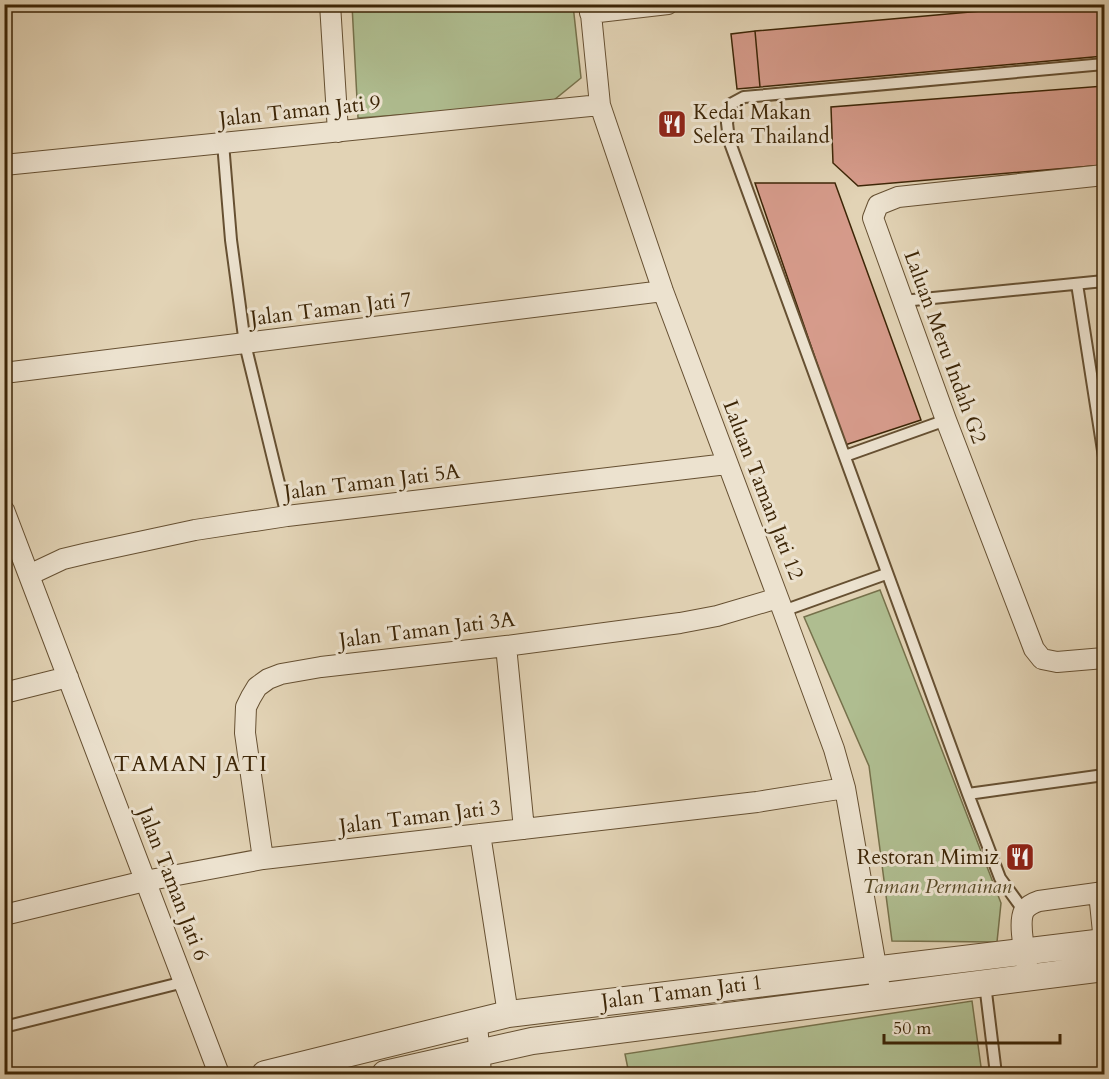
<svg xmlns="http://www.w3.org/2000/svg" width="1109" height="1079" viewBox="0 0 1109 1079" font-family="Cardo,serif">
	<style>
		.green { fill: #afbd90; stroke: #76714b; stroke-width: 1.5 }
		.building { fill: #d69b8b; stroke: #3c2506; stroke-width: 1.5 }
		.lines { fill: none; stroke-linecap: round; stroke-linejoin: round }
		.service-casing { stroke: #665032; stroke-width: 14 }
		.minor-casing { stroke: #665032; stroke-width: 22 }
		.tertiary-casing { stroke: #665032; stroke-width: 28 }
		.service { stroke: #ece2cf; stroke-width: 10 }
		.minor { stroke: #ece2cf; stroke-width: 20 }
		.tertiary { stroke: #ece2cf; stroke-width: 26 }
		.labels { text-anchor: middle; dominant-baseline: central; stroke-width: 6; stroke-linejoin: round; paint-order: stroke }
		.street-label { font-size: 21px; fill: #3c2506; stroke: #ece2cf }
		.poi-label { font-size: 21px; fill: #3c2506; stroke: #ece2cf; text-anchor: start }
		.park-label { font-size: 21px; font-style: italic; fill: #594b28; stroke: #ece2cf }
		.neighbourhood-label { font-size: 22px; letter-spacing: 1.5px; fill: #3c2506; stroke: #ece2cf }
	</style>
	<rect width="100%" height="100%" fill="#e2d3b5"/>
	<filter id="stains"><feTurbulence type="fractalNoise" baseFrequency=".00333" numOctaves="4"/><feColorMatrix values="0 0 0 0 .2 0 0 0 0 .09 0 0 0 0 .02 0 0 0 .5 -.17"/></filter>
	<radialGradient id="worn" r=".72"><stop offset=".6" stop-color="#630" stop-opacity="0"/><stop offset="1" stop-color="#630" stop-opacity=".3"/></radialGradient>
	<!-- green -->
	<path class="green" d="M352,5h221l8,73 -32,26 -191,14z
		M880,590l121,313 -4,39 -105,-1 -23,-175 -65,-149z
		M972,1001l10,73h-353l-4,-20z"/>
	<!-- building -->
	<path class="building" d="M1059,4h45v52l-344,31 -5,-56z
		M755,31l5,56 -23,2 -6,-55z
		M1104,86v79l-246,21 -25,-23 -2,-56z
		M755,183h80l86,237 -76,25z"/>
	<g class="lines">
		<!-- service casing -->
		<g class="service-casing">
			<path id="service" d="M223,143l8,97 14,104 42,172
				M1077,284l27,173
				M903,301l201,-20
				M845,456l101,-36
				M783,611l103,-37
				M968,794l136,-19
				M1024,911l-24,-33 -32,-84 -239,-654 -2,-17 4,-19 13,-7 360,-33
				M985,984l11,90
				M4,1027l180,-45"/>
		</g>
		<!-- minor casing -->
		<g class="minor-casing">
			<path id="minor" d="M330,4l8,128
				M590,4l10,101 63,186 120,320 51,138 11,39 36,207
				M590,13l78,-9
				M4,165l596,-60
				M1104,175l-206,22 -20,8 -5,13 73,202 88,229 8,10 15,3 47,-4
				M4,373l659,-82
				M4,510l215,564
				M29,575l34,-16 25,-6 107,-23 92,-14 440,-52
				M506,646l18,183
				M4,693l64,-16
				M480,834l28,180
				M263,859l-18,-126 1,-26 5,-10 6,-10 11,-8 13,-5 40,-7 185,-21 174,-23 37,-7 61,-18
				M1099,893l5,49
				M4,915l141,-34 118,-22 494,-57 88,-14
				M1029,977c-2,-16 -12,-52 -5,-66 4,-6 9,-8 15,-10l65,-9
				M477,1023l4,51"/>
		</g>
		<!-- tertiary casing -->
		<g class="tertiary-casing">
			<path id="tertiary" d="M265,1074l243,-60 596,-72
				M385,1074l147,-33 572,-73"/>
		</g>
		<!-- service -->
		<use href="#service" class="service"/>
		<!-- minor -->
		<use href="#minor" class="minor"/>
		<!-- tertiary -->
		<use href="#tertiary" class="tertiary"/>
	</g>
	<!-- icons -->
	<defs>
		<g id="restaurant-square" transform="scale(1.5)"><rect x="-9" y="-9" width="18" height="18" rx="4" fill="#8f2418" stroke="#ece2cf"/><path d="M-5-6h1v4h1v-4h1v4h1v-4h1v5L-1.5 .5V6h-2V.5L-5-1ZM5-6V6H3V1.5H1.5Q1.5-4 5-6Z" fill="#fff"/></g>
	</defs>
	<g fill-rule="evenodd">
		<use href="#restaurant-square" x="672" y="124"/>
		<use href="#restaurant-square" x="1020" y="857"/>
	</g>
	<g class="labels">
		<!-- street labels -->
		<g class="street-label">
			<text transform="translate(300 111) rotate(-6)">Jalan Taman Jati 9</text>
			<text transform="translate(331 309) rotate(-7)">Jalan Taman Jati 7</text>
			<text transform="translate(945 347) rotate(70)">Laluan Meru Indah G2</text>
			<text transform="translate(372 482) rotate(-7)">Jalan Taman Jati 5A</text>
			<text transform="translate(763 490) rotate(69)">Laluan Taman Jati 12</text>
			<text transform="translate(427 630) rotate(-7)">Jalan Taman Jati 3A</text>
			<text transform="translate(420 817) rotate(-7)">Jalan Taman Jati 3</text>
			<text transform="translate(173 884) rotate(69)">Jalan Taman Jati 6</text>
			<text transform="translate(682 992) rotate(-7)">Jalan Taman Jati 1</text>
		</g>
		<!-- poi labels -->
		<g class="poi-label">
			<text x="693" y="112">Kedai Makan<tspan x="693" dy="24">Selera Thailand</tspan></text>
			<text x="999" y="857" text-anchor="end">Restoran Mimiz</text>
		</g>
		<!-- park labels -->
		<g class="park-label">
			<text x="937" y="886">Taman Permainan</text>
		</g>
		<!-- neighbourhood labels -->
		<g class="neighbourhood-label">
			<text x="191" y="764">TAMAN JATI</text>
		</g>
	</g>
	<!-- margin -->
	<rect width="1109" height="1079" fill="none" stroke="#e2d3b5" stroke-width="24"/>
	<rect x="6" y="6" width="1097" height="1067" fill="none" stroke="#3c2506" stroke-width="3"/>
	<rect x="12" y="12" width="1085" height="1055" fill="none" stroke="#3c2506" stroke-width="1.5"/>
	<!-- scale -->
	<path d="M884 1034v9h176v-9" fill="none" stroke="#3c2506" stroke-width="3"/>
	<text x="893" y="1034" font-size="18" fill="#3c2506" stroke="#ece2cf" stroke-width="4.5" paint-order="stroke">50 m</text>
	<rect width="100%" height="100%" filter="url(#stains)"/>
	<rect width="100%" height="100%" fill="url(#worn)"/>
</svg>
